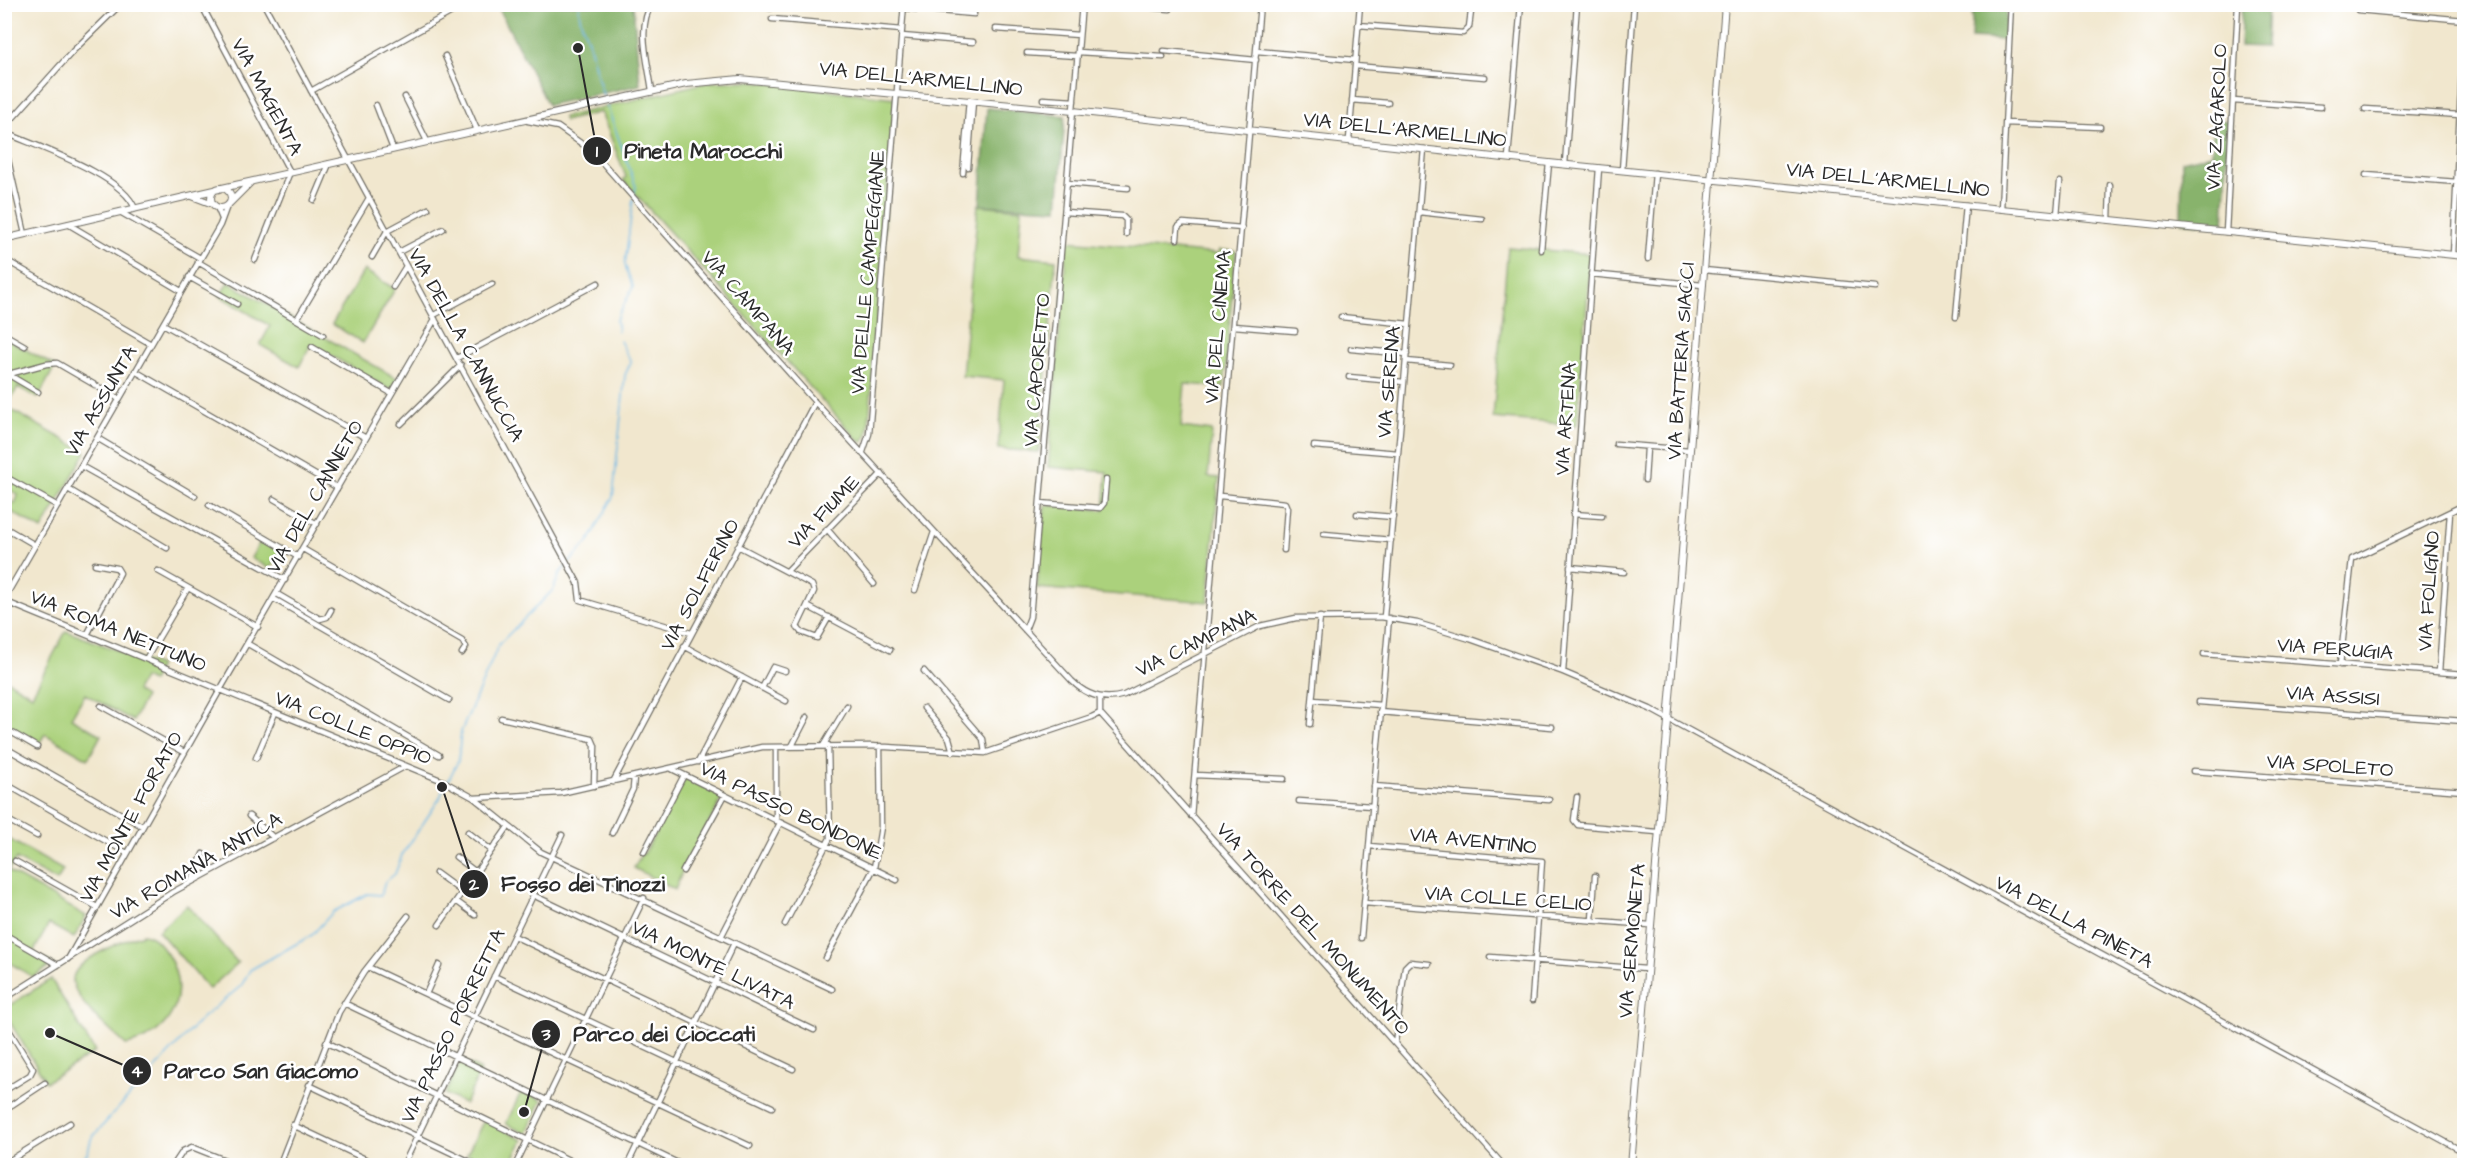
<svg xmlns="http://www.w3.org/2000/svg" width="2469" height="1170" viewBox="0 0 2469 1170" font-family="'Architects Daughter',sans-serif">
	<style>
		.green { fill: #abd17c; stroke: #6b7e54; stroke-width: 1.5 }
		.forest { fill: #88b36c; stroke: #5a6f4c; stroke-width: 1.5 }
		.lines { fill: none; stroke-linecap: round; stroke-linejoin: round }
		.stream { stroke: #6db8e6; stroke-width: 1.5 }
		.street-casing { stroke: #706d64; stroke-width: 7 }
		.secondary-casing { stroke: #706d64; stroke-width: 8 }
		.street { stroke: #fff; stroke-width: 4.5 }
		.secondary { stroke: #fff; stroke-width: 6 }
		.labels { text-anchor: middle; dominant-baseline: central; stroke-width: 5; stroke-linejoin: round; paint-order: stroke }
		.street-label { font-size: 20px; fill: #2b2b2b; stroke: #fff }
		.leader { fill: none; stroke: #2b2b2b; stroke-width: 2 }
		.callout-dot { fill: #2b2b2b; stroke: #fff; stroke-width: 2 }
		.mark-label { font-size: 18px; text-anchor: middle; font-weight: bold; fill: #fff }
		.callout-label { font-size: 21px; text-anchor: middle; font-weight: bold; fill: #2b2b2b; stroke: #fff; stroke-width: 5; stroke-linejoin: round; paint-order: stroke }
	</style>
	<rect width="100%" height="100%" fill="#fff"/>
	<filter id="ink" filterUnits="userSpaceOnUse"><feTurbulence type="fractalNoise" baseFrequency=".0167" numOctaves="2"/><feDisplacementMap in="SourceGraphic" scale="12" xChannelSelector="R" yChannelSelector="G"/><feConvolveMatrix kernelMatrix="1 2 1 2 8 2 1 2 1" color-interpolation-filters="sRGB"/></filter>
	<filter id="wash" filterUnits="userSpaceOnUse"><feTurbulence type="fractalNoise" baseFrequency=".008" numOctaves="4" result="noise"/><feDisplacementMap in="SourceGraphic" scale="24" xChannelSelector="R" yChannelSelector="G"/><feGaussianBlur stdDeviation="1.35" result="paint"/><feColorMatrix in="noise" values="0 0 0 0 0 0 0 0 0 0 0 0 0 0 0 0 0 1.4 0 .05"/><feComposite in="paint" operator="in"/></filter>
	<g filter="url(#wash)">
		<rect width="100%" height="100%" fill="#f1e7ce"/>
		<!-- green -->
		<path class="green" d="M753,81l142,17 -27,336 -5,8 -5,-2 -235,-260 3,-3 -25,-65 -37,9 -1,-4 145,-35z
			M978,205l44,4 -4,47 38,4 -17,192 -41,-3 6,-69 -42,-4z
			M1067,241l151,13 1,-4 17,1 -12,136 -39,-3 -4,43 31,4 -4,46 11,1 -11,124 -171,-14 8,-83 59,5 3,-38 -59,-5z
			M1508,247l83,7 -14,171 -84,-7z
			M364,270l31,19 -32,54 -31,-19z
			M228,282l170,97 -7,11 -80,-46 -12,23 -39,-22 10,-19 -50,-30z
			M5,338l50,28 -17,32 -20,-11 -12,20 80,45 -44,78 -37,-22 4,-5 -2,-1 -2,3v-7l10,6 3,-9 -9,-6 -4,7v-9l5,-6 -4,-2 -1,2z
			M261,540l19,11 -10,18 -19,-11z
			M66,631l93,35 -7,16 -9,-4 -7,13 9,6 -12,24 -48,-27 -14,24 30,17 -13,24 -43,-25 -7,11 -33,-19v-47l27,16z
			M686,777l37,20 -41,75 -7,18 -41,-22 8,-15 2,1z
			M5,837l58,33 -6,11 -41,-22 -8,12 78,45 -12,22 -25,-14 -16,29 20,11 -20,13 -28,-17z
			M187,905l51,58 -29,26 -51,-58z
			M143,934c9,1 13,6 19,13 32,40 13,88 -36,98 -15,-14 -51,-43 -53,-64 -2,-21 54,-42 70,-47z
			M51,979l44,73 -49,30 -41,-68v-6z
			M461,1060l20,10 -16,34 -20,-10z
			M522,1090l20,10 -16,34 -20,-10z
			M484,1120l39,20 -13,25h-19l-24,-11z"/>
		<!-- forest -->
		<path class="forest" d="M497,5h136l7,80 -92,20z
			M1973,5h34l-2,35 -34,-2z
			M2242,5h26l-2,42 -26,-1z
			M987,108l78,8 -7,93 -78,-4z
			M2214,120l15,1 -5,105 -43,-4 1,-61 30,-7z"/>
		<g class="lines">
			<!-- stream -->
			<path class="stream" d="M579,4c-1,18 8,30 12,46 4,18 8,34 14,51
				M607,106l29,81 -2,7
				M618,331l-2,-11 17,-33 -8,-22 8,-66
				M448,781l10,-20 3,-29 38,-88 54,-54 7,-17 29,-32 24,-44 12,-122 6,-13 -11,-21
				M76,1166l12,-14 3,-13 21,-24 90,-97 39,-32 9,-16 62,-35 21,-23 34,-18 14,1 4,-13 10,-8 7,-19 38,-57 5,-14"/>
		</g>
	</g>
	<g filter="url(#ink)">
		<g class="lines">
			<!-- street casing -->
			<g class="street-casing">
				<path id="street" d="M201,4l89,168 -35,88
					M264,4l314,579 2,17 111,33
					M733,4l38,4
					M1107,4l63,5
					M904,8l70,6
					M2358,10l106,10
					M772,19l130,11
					M1358,25l105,8 6,-6 3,-23
					M996,29l83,6
					M902,36l71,6
					M1164,51l92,9
					M1257,51l98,9
					M1078,52l85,5
					M1027,53l50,3
					M445,56l32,74
					M1355,66l130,11
					M311,91l155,-87
					M652,91c-3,-26 -16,-64 0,-87
					M405,97l22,44
					M1043,99l31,2
					M1352,100l36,3
					M2233,101l88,6
					M376,105l17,44
					M2365,109l95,6
					M528,121l30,6 34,24 223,251 257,279c15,15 32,20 52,14l136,-69 36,-8 85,-1 36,6 53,16 93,33 87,37 814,443
					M2006,123l94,4
					M4,128l69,-77 48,-47
					M4,132c33,15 120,43 131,77
					M1349,140l11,-136
					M4,142l21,92
					M1508,158l13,-154
					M1565,164l12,-160
					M968,167l5,-66
					M1622,170l12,-166
					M963,173l6,-73
					M2366,175l91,7
					M1067,183l61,5
					M314,200l15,-36
					M217,207l5,12
					M2001,209l10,-205
					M120,212l80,46
					M1065,212l57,4 4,4v14
					M1419,212l63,7
					M2057,215l3,-33
					M2109,220l1,-35
					M68,224l113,67
					M2226,232l12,-228
					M1177,239l1,-12 5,-4 59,5
					M1541,250l8,-87
					M399,252l44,-23
					M2453,255l11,-232
					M372,257l15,-26 41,-22
					M4,259l147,85
					M1648,259l7,-86
					M198,262l125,73
					M1704,270l171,17
					M1591,274l112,11
					M189,277l48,27
					M393,287l13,-21
					M434,315l58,-31
					M1341,317l68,7
					M1956,317l10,-112
					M297,319l72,-121
					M163,324l203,114
					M1234,326l61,5
					M4,334l21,12
					M312,347l79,46
					M1351,349l56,5
					M457,358l141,-75
					M1406,361l44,4
					M135,371l203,117
					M4,372l34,20
					M9,374l37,-10 11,-1 62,36
					M1349,377l55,5
					M401,424l60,-59
					M97,438l98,58
					M1616,444l74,6
					M1314,446l84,7
					M863,452l6,-18 35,-430
					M81,466l204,114
					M4,476l54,30
					M1645,480l2,-32
					M68,489l99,59
					M1220,496l65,7 2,5 -3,42
					M274,499l43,25
					M1040,503l60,5 4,-5 2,-23
					M209,505l89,52
					M1357,514l36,3
					M1573,514l29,2
					M4,527l31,18
					M827,529l47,55
					M1324,534l67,6
					M738,546l74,39 2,6 -7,15 83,44
					M303,549l159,92 4,6 -4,6
					M1570,567l54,5
					M158,571l100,56
					M787,571l95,-98
					M915,590l19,-58
					M277,594l43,25 7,-2 4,-7
					M4,599l216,-374 7,-19
					M274,599l175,101
					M4,601l439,180 31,17 67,54 291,137
					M807,606l-10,21 4,5 16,6 12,-21
					M1384,617l40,-468
					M1025,630l5,-13 52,-613
					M87,635l33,-62 -3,-5 -22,-4
					M248,644l191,111
					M684,646l102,55
					M2204,654l260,20
					M146,659l42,-71
					M2340,665l12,-106 112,-54
					M924,671l59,68 2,14
					M1563,672l36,-504
					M2439,672l11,-160
					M762,688l11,-21 12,4
					M1313,700l68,5
					M2199,702l265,19
					M101,706l83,46
					M924,708l25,30 4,14
					M1380,712l172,15
					M1100,713l404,453
					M501,718l91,21 3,7 -1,40
					M1310,724l10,-107
					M4,728l33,19
					M792,746l15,-29
					M823,746l24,-40
					M4,747l138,79
					M776,747v74
					M256,758l19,-45
					M698,762l44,-85
					M672,769l225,111
					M2193,771l271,20
					M1195,775l89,4
					M613,782l202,-380
					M4,783l123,70
					M1374,786l175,14
					M1577,797l-3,23 4,5 79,7
					M474,798l87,-5 201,-46 108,-1 115,7 107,-36 8,-4v-15
					M1299,801l73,5
					M249,816l25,22
					M1191,816l69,-812
					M4,818l33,18
					M468,832l23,18
					M612,833l21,-44 1,-12
					M1369,846l173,15 -10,140
					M644,852l40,-77
					M456,857l20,15
					M15,861l82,46
					M683,871l42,-76
					M436,873l26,19
					M191,882l12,-28
					M533,895l281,135
					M456,901l19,14
					M1364,903l286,22
					M1592,920l3,-44
					M785,924l45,-86 -2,-93
					M439,925l69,-98
					M4,934l54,31
					M514,936l279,133
					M721,937l59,-114
					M1361,938l28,-320
					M1490,957l156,12
					M826,958l48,-90 7,-41 -1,-81
					M68,959l152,-269 215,-371
					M368,967l382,179
					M494,976l278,131
					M426,994l13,-29
					M4,999l169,-107 233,-126
					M344,1003l340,163
					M4,1022l29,47 -3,6 -26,16
					M326,1042l255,124
					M1395,1043l10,-76 5,-5 19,2
					M309,1085l170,81
					M4,1110l41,-27
					M293,1125l87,41
					M4,1164l66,-41
					M173,1166l10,-15 9,-4 48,19
					M279,1166l60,-154 25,-40 44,-56
					M403,1166l159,-331
					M515,1166l129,-268
					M627,1166l107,-223"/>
			</g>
			<!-- secondary casing -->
			<g class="secondary-casing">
				<path id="secondary" d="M222,188l464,-104 54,-5 333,32 476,52 915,93
					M211 198a10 10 0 1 1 20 0a10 10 0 1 1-20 0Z
					M192,196l21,8
					M230,203l20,-20
					M4,239l215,-50
					M1631,1166l49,-589 45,-573"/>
			</g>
			<!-- street -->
			<use href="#street" class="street"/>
			<!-- secondary -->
			<use href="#secondary" class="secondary"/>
		</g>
	</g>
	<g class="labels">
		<!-- street labels -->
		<g class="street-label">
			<text transform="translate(921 79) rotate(6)">VIA DELL'ARMELLINO</text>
			<text transform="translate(267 97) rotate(62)">VIA MAGENTA</text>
			<text transform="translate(2217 117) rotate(-87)">VIA ZAGAROLO</text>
			<text transform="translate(1405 130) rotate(6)">VIA DELL'ARMELLINO</text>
			<text transform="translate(1888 180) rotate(6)">VIA DELL'ARMELLINO</text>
			<text transform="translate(868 272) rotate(-85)">VIA DELLE CAMPEGGIANE</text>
			<text transform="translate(748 303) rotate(49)">VIA CAMPANA</text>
			<text transform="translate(1218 327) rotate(-85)">VIA DEL CINEMA</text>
			<text transform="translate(466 345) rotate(61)">VIA DELLA CANNUCCIA</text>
			<text transform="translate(1681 361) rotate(-86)">VIA BATTERIA SIACCI</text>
			<text transform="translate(1037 370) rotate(-85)">VIA CAPORETTO</text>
			<text transform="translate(1389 382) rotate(-85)">VIA SERENA</text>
			<text transform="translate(101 401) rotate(-60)">VIA ASSUNTA</text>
			<text transform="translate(1566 419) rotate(-86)">VIA ARTENA</text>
			<text transform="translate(315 497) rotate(-60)">VIA DEL CANNETO</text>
			<text transform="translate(824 512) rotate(-46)">VIA FIUME</text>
			<text transform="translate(700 585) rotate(-62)">VIA SOLFERINO</text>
			<text transform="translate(2429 591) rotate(-86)">VIA FOLIGNO</text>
			<text transform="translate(118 631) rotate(22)">VIA ROMA NETTUNO</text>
			<text transform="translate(1196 643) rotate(-26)">VIA CAMPANA</text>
			<text transform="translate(2335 649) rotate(4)">VIA PERUGIA</text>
			<text transform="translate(2333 696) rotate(4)">VIA ASSISI</text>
			<text transform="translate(353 728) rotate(22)">VIA COLLE OPPIO</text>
			<text transform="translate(2330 766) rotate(4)">VIA SPOLETO</text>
			<text transform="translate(791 811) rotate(26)">VIA PASSO BONDONE</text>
			<text transform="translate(131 817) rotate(-61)">VIA MONTE FORATO</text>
			<text transform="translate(1473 841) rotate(6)">VIA AVENTINO</text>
			<text transform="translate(196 866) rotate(-30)">VIA ROMANA ANTICA</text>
			<text transform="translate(1508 899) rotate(4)">VIA COLLE CELIO</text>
			<text transform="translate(2074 922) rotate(28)">VIA DELLA PINETA</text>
			<text transform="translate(1313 929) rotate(48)">VIA TORRE DEL MONUMENTO</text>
			<text transform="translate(1632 941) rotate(-85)">VIA SERMONETA</text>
			<text transform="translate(713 965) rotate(26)">VIA MONTE LIVATA</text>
			<text transform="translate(453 1026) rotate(-64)">VIA PASSO PORRETTA</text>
		</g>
	</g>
	<!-- callouts -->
	<path class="leader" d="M578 48L597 151M442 787L474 884M524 1112L546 1034M50 1033L137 1071"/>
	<g class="callout-dot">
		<circle cx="578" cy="48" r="6"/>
		<circle cx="442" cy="787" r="6"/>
		<circle cx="524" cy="1112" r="6"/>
		<circle cx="50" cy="1033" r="6"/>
		<circle cx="597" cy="151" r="15"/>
		<circle cx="474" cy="884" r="15"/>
		<circle cx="546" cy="1034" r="15"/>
		<circle cx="137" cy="1071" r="15"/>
	</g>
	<g class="mark-label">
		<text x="597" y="157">1</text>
		<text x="474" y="890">2</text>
		<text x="546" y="1040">3</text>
		<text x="137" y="1077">4</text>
	</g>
	<g class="callout-label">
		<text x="703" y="158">Pineta Marocchi</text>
		<text x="583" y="891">Fosso dei Tinozzi</text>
		<text x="664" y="1041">Parco dei Cioccati</text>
		<text x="261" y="1078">Parco San Giacomo</text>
	</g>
	<!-- margin -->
	<rect width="2469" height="1170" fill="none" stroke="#fff" stroke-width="24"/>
</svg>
